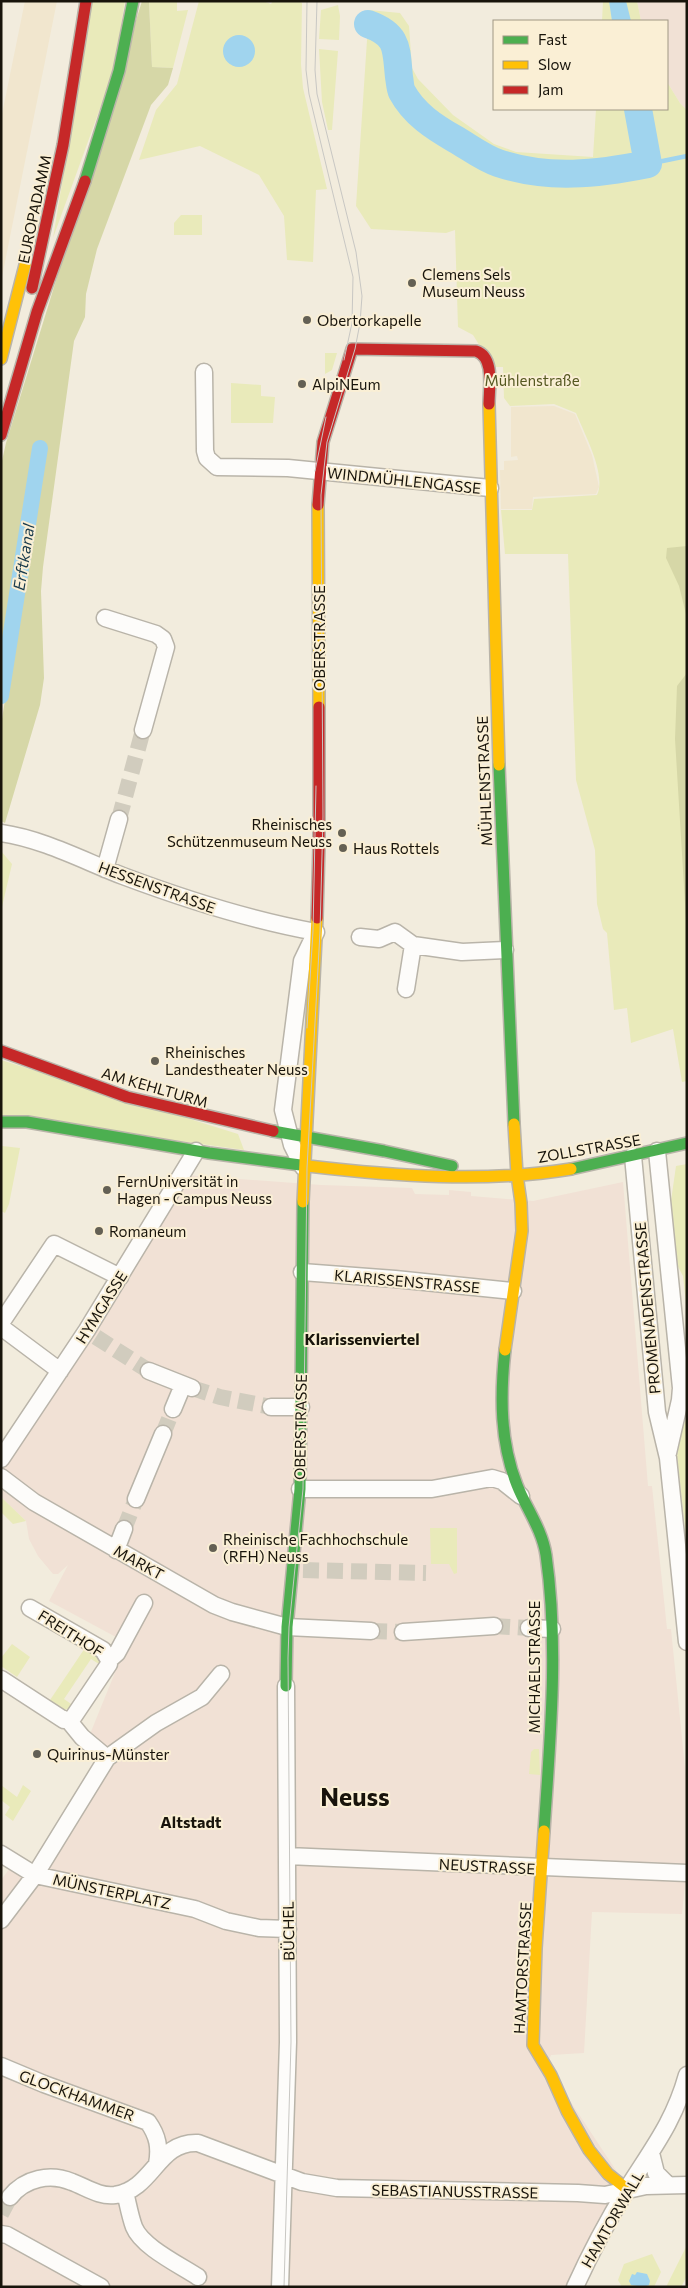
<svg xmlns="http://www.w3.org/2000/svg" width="688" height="2288" viewBox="0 0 688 2288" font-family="Commissioner,sans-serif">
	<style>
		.commercial { fill: #f1e1d5 }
		.built { fill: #f1e6ce }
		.green { fill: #e9eaba }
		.forest { fill: #d6d7a7 }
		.water { fill: #a0d4ee }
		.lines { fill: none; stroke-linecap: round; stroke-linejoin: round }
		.stream { stroke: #a0d4ee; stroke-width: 4.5 }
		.canal { stroke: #a0d4ee; stroke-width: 16 }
		.river { stroke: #a0d4ee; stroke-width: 28 }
		.street-tunnel { stroke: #d1ccbe; stroke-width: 16; stroke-dasharray: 16 8; stroke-linecap: butt }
		.street-casing { stroke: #b9b4a9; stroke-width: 19 }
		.fast-casing { stroke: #b9b4a9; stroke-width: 14 }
		.slow-casing { stroke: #b9b4a9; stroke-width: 14 }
		.jam-casing { stroke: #b9b4a9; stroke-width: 14 }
		.street { stroke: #fdfcfa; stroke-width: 16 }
		.fast { stroke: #4caf50; stroke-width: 11 }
		.slow { stroke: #ffc107; stroke-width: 11 }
		.jam { stroke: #c62828; stroke-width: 11 }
		.tram { stroke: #c8c7c3; stroke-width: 1 }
		.poi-dot { fill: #646054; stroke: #faefd5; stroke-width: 2 }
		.labels { text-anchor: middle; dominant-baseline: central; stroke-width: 4; stroke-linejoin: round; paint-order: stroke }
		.street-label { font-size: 15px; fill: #18140b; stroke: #faefd5 }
		.poi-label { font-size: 15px; fill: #18140b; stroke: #faefd5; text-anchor: start }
		.park-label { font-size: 15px; fill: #555821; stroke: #faefd5 }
		.water-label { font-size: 16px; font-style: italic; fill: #183a4c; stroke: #faefd5 }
		.neighbourhood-label { font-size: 16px; font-weight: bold; fill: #18140b; stroke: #faefd5 }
		.town-label { font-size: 25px; font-weight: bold; fill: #18140b; stroke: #faefd5 }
	</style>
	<rect width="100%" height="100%" fill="#f2ecdd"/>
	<!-- commercial -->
	<path class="commercial" d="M637,1h50v109l-7,-7 -13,-21v-61h-26z
		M185,1175l136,10 91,3 3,6 34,1v-5l22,2v4l62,5 90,-19 25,304h4l15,143h4l15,149 -1,106 -3,30 -90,-2 -8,141 -33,2 -4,11 80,121 -54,100h-572v-407l12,-16 21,13 76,-119 -22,-19 39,-96 -78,-42 19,-36 -10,9h-5l-15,-18 -9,-17 -3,-18 -25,-24v-38z"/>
	<!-- built -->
	<path class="built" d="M25,1h32l-56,281v-163z
		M554,406l21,8 17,41 7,32 -3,7 -63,3 -1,12h-31l-1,-39h4v-9l14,-1 -1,-4 -6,1v-50z"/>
	<!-- green -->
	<path class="green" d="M92,1h33l-11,69 -61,168z
		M177,1v10l11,-1 -15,58 -21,-1 -3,-65z
		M199,1h64l8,3 2,-3h26l3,2 -1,61 2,24 24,101 -11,1 -3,72 -26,-2 -3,-44 -25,-41 -59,-29 -61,14 17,-50 21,-26z
		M603,1h34l4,20h-39z
		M338,5l2,11 -1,24 -20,-1 2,-29z
		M369,10l31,3 9,13 3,42 6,11 35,36 41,29 22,8 77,5 3,-48h71v-27l13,21 7,7v971l-5,1 -9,-53 -42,14 -4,-35 -13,2 -7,-77 -4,-4 -6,-25 -2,-54 -19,-70 -8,-226h-63l-4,-44h31l2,-11 63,-4c10,-20 -13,-62 -21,-82l-22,-9 -44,2 -6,-8 -1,-31h-10l-20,-32 -15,-8 -3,-97 -9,3 -75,-4 -15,-23z
		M319,49l19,2 -6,79h-4l-6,-28z
		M181,215h21v20h-28v-12z
		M325,353h12l-5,17 -7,4z
		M231,383l30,2v11l14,1 -2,26h-42z
		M1,851l11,13 -11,47z
		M1,1060l237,74 6,16 -243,-34z
		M2,1146l18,2 -11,56 -4,9 -4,-2z
		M687,1164v149l-4,-37 -8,-15 -5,-53 6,-42z
		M687,1416v129l-10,-89 3,-20z
		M1,1497l25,24 -13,3 -12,-12z
		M430,1528h27v45l-3,1 -5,-10h-18z
		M12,1644l18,13 -13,20 -16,-11v-8z
		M85,1648l19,14 -2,4 -11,-7 -27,40 10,7 -2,3 -14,1 -10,-7z
		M534,1749h5l1,26 -11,-1 2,-22z
		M1,1785l16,12 6,-12 8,6 -18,30 -8,-6 5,-8 -9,-7z
		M687,2245v31l-6,11h-15z
		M652,2254l9,18 -7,15h-32l-4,-7 6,-16z"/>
	<!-- forest -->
	<path class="forest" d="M142,1h12l-5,1 3,65 21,1 -5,17 -17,20 -54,144 -11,45 -1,23 -11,24 -31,226 -2,24 3,87 -4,27 -35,118 -4,-2v-96l44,-276 -11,-2 -33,220v-202l5,-22z
		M687,546v72l-8,-32 -13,-28 1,-10z
		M687,673v263l-12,-197 2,-53z"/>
	<!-- water -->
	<path class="water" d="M609,1h17l5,20h-19z
		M223 51a16 16 0 1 1 32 0a16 16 0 1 1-32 0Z
		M628,109h19l9,43 -24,4 2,-14z
		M637,2272l10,2 3,7 -1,4 -5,2 -13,-2 -2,-4 3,-7 3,1z"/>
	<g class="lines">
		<!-- stream -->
		<path class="stream" d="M648,164l39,-8"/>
		<!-- canal -->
		<path class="canal" d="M1,696l39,-248"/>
		<!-- river -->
		<path class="river" d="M368,24c31,11 28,25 31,53 1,5 1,11 3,15 12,22 32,35 53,47 14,8 28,19 43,24 50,17 100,11 150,1l-10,-55"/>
		<!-- street-tunnel -->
		<path class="street-tunnel" d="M119,819l24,-89
			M96,1337l53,34
			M192,1388l28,9 51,10
			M163,1434l10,-25
			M124,1529l12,-30
			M303,1570l123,3
			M494,1626l35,2
			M371,1631l32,1
			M1,2214l9,-17"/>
		<!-- street casing -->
		<g class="street-casing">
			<path id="street" d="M204,372l1,79 2,7 10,9 71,1 202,20
				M105,618l51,16 7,5 3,8 -23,83
				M1,833c42,6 83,28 122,43 64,24 126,44 193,56l-14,29 -19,149 9,35 11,22
				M105,869l14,-50
				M360,937l19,2 16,-7 18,13 49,7 43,-2
				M406,989l7,-44
				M657,1151l24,237 -1,12 -12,53
				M633,1156l24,256 11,46 19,184
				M302,1272l93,7 118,12
				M1,1323l53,-79 66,33
				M1,1327l59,44
				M149,1371l43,17
				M271,1407h30
				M173,1409l10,-24
				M1,1459l86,-129 109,-179
				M1,1477l33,25 180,103 18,7 55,15 84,4
				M300,1489h132l60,-11 10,3 19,15
				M136,1499l27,-65
				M116,1550l8,-21
				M30,1608l73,42 6,10
				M529,1628l23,1
				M403,1632l91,-6
				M1,1679l63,41 8,-1 37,-55v-4l8,-7 27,-50
				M69,1721l13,16 25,21
				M1,1854l34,21 160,34 31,12 33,7 29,1
				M287,1856l400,17
				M1,1920l34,-45 72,-117 49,-35 46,-26 19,-23
				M1,2066l43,18 104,38c10,14 12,26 9,42
				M651,2153l5,20 11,11
				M125,2192c3,12 5,24 9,35 8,20 46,38 64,50
				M10,2197c15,-19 40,-24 62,-15 14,5 27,15 43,13 39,-6 42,-54 83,-52l104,39 35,6 241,5 27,2 41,-9 41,-1
				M1,2234l6,1 94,52
				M280,2287l8,-245 -2,-356
				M575,2287c15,-33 33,-67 52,-98 25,-40 47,-67 60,-114"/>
		</g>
		<!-- fast casing -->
		<g class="fast-casing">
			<path id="fast" d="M85,181l34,-110 14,-70
				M499,765l15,359
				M1,1122h26l182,31 99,13
				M273,1131l111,20 68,15
				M571,1169l116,-26
				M505,1350c-5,46 -5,92 12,135 9,23 25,44 29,70 13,91 4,185 -2,276
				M286,1686l1,-59 13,-138 3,-287"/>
		</g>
		<!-- slow casing -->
		<g class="slow-casing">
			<path id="slow" d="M1,359l24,-94
				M489,404l10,361
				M318,505l1,202
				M308,1166c86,10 177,17 263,3
				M303,1202l14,-284
				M505,1350l17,-119 -1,-28 -4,-28 -3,-51
				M544,1831l-8,117 -3,97 18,30 16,36 22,39 19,24 19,15"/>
		</g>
		<!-- jam casing -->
		<g class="jam-casing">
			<path id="jam" d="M32,288l31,-143 23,-144
				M1,435l36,-123 48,-131
				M318,505l5,-63 29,-93 124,2c19,6 13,37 13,53
				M317,918l2,-72v-139
				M1,1051l126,46 146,34"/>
		</g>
		<!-- street -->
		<use href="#street" class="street"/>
		<!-- fast -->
		<use href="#fast" class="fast"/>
		<!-- slow -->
		<use href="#slow" class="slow"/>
		<!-- jam -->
		<use href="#jam" class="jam"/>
		<!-- tram -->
		<path class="tram" d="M307,1l-1,69 3,24 44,183 -1,46 -8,37
			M315,471l11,-54
			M307,1028l6,-97 3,-145
			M284,2287l7,-245 -3,-384 1,-31 14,-138 4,-321 13,-236 3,-115 -2,-322 6,-53 28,-93 5,-26 2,-27 -6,-44 -39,-158 -2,-24 2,-69"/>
	</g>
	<!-- markers -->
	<g class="poi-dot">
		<circle cx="412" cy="283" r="5"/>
		<circle cx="307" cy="320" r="5"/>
		<circle cx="302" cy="384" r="5"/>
		<circle cx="342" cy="833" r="5"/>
		<circle cx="343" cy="848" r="5"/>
		<circle cx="155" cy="1061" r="5"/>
		<circle cx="107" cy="1190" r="5"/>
		<circle cx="99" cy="1231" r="5"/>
		<circle cx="213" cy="1548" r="5"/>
		<circle cx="37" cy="1754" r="5"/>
	</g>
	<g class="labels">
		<!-- street labels -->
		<g class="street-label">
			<text transform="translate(34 209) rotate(-78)">EUROPADAMM</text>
			<text transform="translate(404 480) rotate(6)">WINDMÜHLENGASSE</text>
			<text transform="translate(319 638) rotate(-90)">OBERSTRASSE</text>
			<text transform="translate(484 781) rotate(-92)">MÜHLENSTRASSE</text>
			<text transform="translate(157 887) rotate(20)">HESSENSTRASSE</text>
			<text transform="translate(155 1087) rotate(16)">AM KEHLTURM</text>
			<text transform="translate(589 1148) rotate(-10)">ZOLLSTRASSE</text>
			<text transform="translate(407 1281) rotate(5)">KLARISSENSTRASSE</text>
			<text transform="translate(101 1307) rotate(-58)">HYMGASSE</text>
			<text transform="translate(647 1308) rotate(-95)">PROMENADENSTRASSE</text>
			<text transform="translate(300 1427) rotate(-89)">OBERSTRASSE</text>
			<text transform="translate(139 1562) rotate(29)">MARKT</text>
			<text transform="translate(71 1633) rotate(32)">FREITHOF</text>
			<text transform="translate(534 1667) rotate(-90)">MICHAELSTRASSE</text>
			<text transform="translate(487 1866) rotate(3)">NEUSTRASSE</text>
			<text transform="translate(112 1891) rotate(12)">MÜNSTERPLATZ</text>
			<text transform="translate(288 1931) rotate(-91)">BÜCHEL</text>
			<text transform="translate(522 1968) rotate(-87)">HAMTORSTRASSE</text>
			<text transform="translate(77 2095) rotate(20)">GLOCKHAMMER</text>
			<text transform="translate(455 2191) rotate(1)">SEBASTIANUSSTRASSE</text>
			<text transform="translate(612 2219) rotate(-60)">HAMTORWALL</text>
		</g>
		<!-- poi labels -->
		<g class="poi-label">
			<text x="422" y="274">Clemens Sels<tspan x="422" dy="17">Museum Neuss</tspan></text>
			<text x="317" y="320">Obertorkapelle</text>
			<text x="312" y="384">AlpiNEum</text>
			<text x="332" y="824" text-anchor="end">Rheinisches<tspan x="332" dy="17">Schützenmuseum Neuss</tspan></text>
			<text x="353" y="848">Haus Rottels</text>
			<text x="165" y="1052">Rheinisches<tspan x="165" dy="17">Landestheater Neuss</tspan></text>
			<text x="117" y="1181">FernUniversität in<tspan x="117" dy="17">Hagen - Campus Neuss</tspan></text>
			<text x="109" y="1231">Romaneum</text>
			<text x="223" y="1539">Rheinische Fachhochschule<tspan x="223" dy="17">(RFH) Neuss</tspan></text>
			<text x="47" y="1754">Quirinus-Münster</text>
		</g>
		<!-- park labels -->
		<g class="park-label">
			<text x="532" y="380">Mühlenstraße</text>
		</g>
		<!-- water labels -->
		<g class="water-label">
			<text transform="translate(23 557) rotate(-81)">Erftkanal</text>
		</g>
		<!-- neighbourhood labels -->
		<g class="neighbourhood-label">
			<text x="362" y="1338">Klarissenviertel</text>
			<text x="191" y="1821">Altstadt</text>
		</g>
		<!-- town labels -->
		<g class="town-label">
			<text x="355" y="1796">Neuss</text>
		</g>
	</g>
	<!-- border -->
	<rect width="688" height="2288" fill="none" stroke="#18140b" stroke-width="5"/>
	<!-- legend -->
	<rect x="493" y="20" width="175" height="90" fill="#faefd5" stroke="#a09784"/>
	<rect x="503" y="36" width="25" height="8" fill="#4caf50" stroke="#a09784"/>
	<text x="538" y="45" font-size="15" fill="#18140b">Fast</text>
	<rect x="503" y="61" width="25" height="8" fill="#ffc107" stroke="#a09784"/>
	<text x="538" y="70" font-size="15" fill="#18140b">Slow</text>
	<rect x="503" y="86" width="25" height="8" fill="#c62828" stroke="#a09784"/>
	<text x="538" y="95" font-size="15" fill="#18140b">Jam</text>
</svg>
